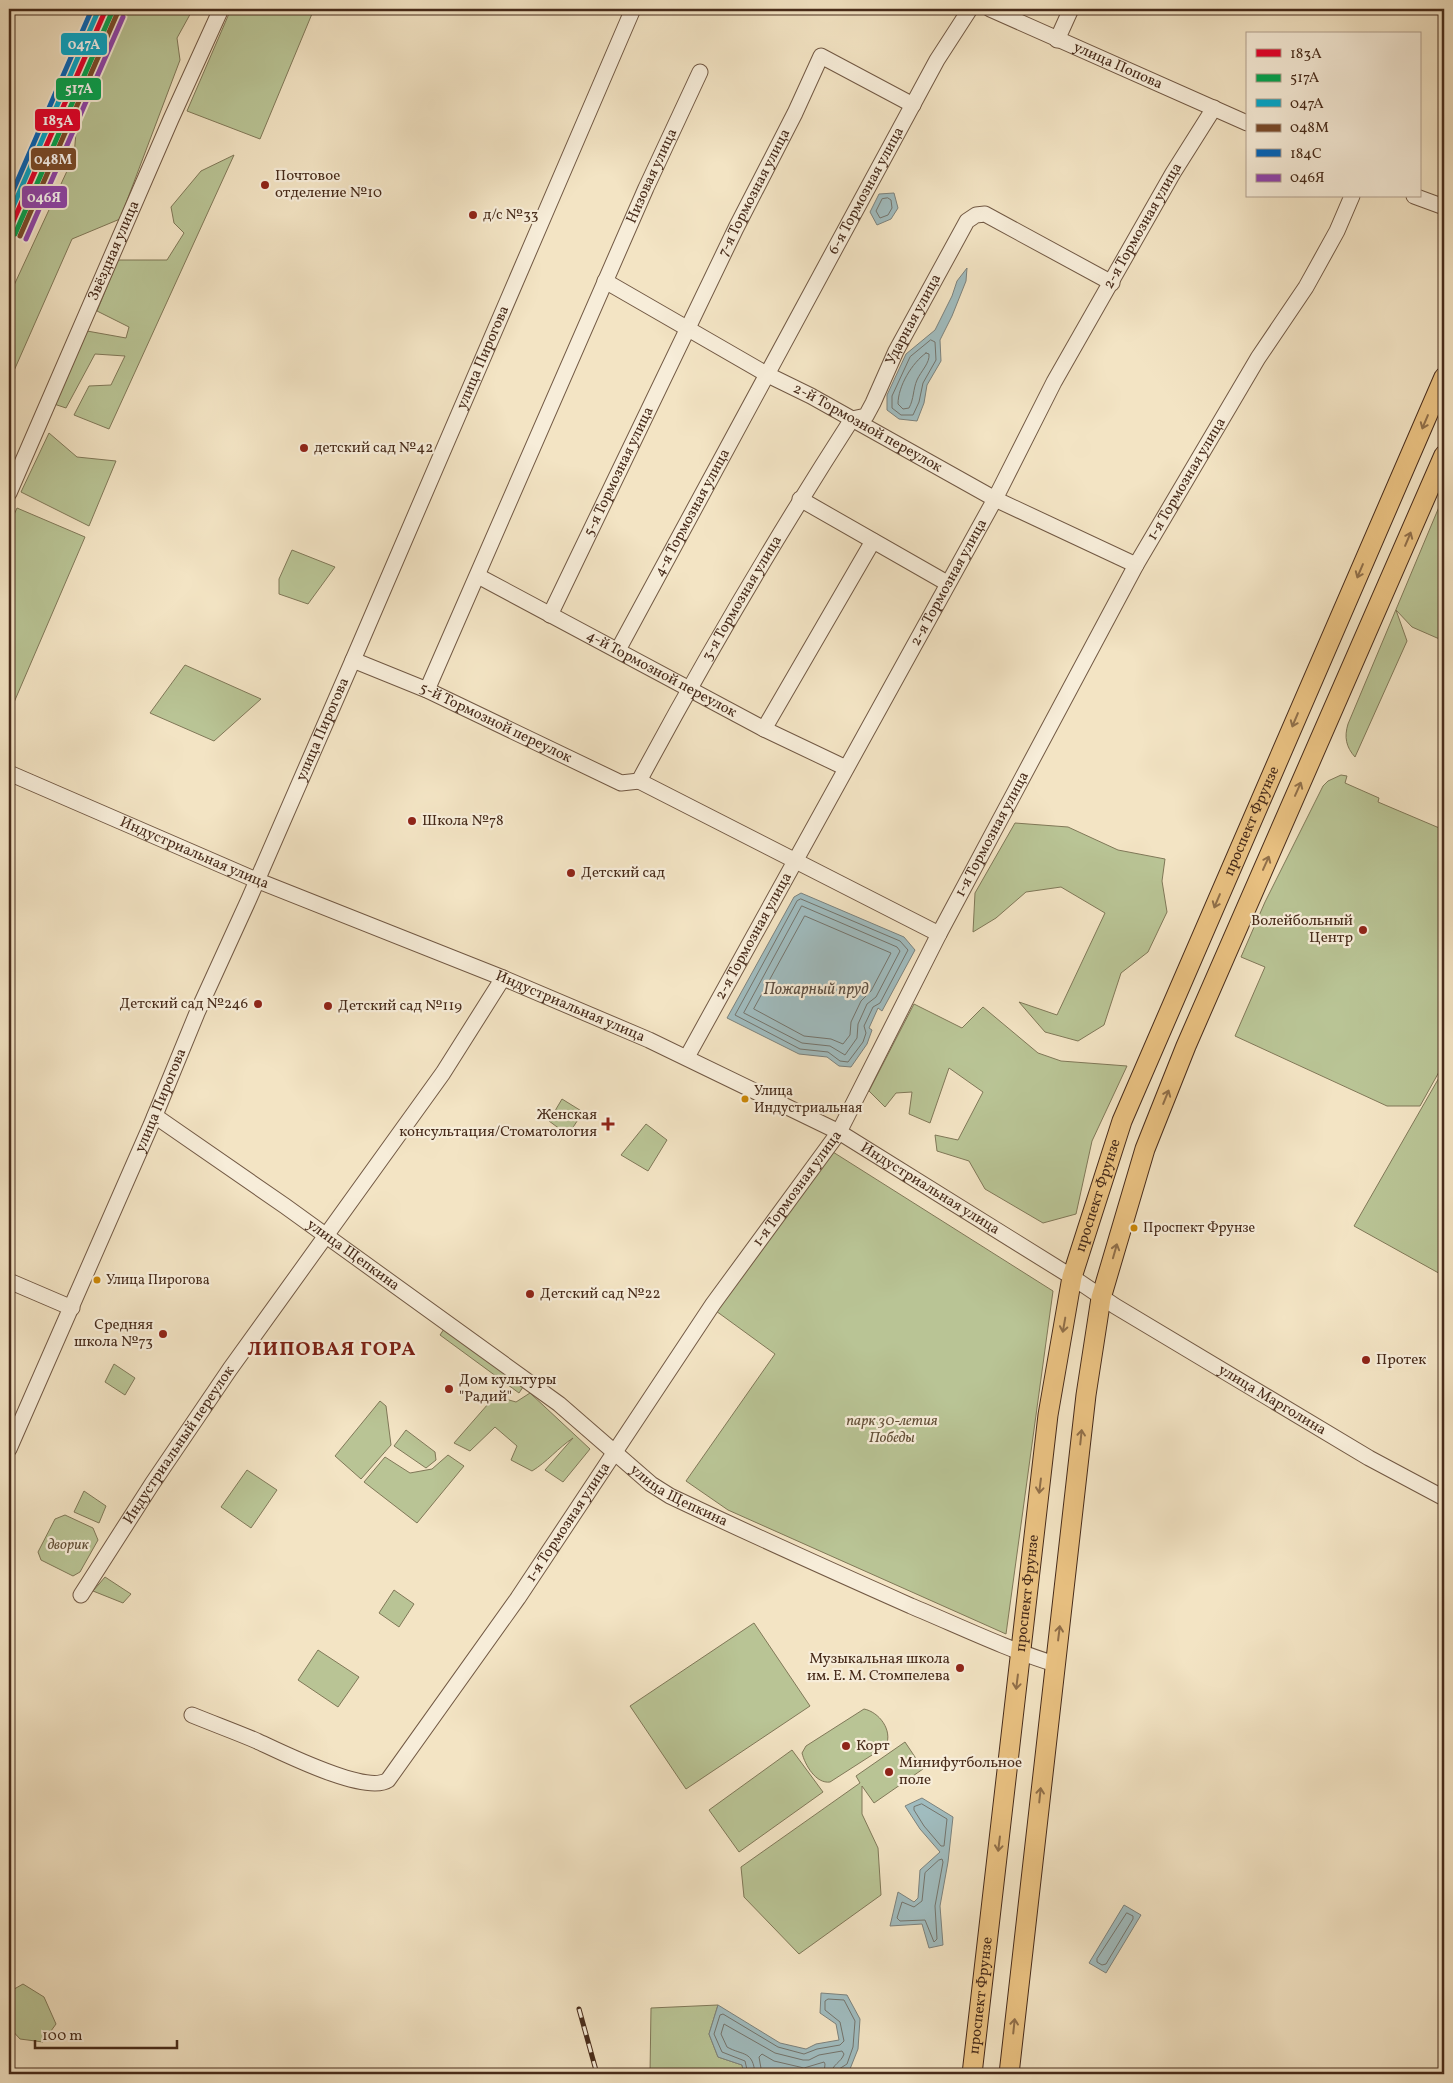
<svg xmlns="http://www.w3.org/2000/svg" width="1453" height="2083" viewBox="0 0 1453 2083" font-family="Vollkorn,serif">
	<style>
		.green { fill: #b9c495; stroke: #807858 }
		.water { fill: #a0bcbf; stroke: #7c827d }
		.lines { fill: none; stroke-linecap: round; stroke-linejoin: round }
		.shore { stroke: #74746c; stroke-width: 1 }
		.minor-casing { stroke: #725944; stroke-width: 17 }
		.major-casing { stroke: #472b1a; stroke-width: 21 }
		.minor { stroke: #f7edd9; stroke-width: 15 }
		.major { stroke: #eac282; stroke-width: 19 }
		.rail-casing { stroke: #472b1a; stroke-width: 5 }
		.rail { stroke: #f7edd9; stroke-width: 3; stroke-dasharray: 9; stroke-linecap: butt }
		.rail-1-casing { stroke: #f7edd9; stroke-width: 9 }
		.rail-2-casing { stroke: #f7edd9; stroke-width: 9 }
		.rail-3-casing { stroke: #f7edd9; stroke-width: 9 }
		.rail-4-casing { stroke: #f7edd9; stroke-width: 9 }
		.rail-5-casing { stroke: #f7edd9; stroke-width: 9 }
		.rail-6-casing { stroke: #f7edd9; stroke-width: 9 }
		.rail-1 { stroke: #e4002b; stroke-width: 5 }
		.rail-2 { stroke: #00a651; stroke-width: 5 }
		.rail-3 { stroke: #00a9ce; stroke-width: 5 }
		.rail-4 { stroke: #7a4b2a; stroke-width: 5 }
		.rail-5 { stroke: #0065bd; stroke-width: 5 }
		.rail-6 { stroke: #8e44ad; stroke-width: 5 }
		.oneway { stroke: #906f49 }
		.poi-dot { fill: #8f2418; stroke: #f7edd9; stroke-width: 2 }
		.bus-dot { fill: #cb8706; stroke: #f7edd9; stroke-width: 2 }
		.labels { text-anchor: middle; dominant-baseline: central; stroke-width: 4.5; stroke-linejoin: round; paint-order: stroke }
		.bus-label { font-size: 14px; fill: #472b1a; stroke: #f7edd9; text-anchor: start }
		.street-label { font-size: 15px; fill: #472b1a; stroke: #f7edd9 }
		.poi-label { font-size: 15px; fill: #472b1a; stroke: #f7edd9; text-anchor: start }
		.park-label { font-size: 15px; font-style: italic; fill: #645139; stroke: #f7edd9 }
		.water-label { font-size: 16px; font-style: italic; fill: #5d4f43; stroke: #f7edd9 }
		.district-label { font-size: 20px; font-weight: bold; letter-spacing: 1px; fill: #7a1f14; stroke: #f7edd9 }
		.line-badge { stroke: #f7edd9; stroke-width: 2 }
		.badge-label { font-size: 14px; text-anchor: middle; font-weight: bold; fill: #fff }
	</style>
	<rect width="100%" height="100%" fill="#f3e4c4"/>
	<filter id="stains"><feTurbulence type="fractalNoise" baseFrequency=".004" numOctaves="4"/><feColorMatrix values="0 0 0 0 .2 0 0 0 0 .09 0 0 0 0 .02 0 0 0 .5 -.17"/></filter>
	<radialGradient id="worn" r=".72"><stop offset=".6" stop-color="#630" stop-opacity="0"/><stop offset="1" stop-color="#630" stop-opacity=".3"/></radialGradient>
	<!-- green -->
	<path class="green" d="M126,9h67l-16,29 3,22 -60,159 -48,20 -63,143v-86l65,-140 3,-36z
		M231,9h83l-54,130 -73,-28z
		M234,155l-125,274 -35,-14 15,-29 22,-1 14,-29 -30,-2 -29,54 -12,-4 33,-73 39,7 3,-11 -32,-16 21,-51h49l17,-27 -10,-10 -3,-16 30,-36z
		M49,433l28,24 39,4 -27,65 -68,-34z
		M1444,495v146l-32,-14 -16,-17 11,31 -52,116c-9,-10 -11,-20 -7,-33z
		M17,508l68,29 -76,177v-188z
		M292,550l43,17 -27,37 -29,-10v-15z
		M185,665l76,34 -47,42 -64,-28z
		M1341,775l6,1 -2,7 34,15 -1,4 66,28v233l-24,43h-33l-152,-70 30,-69 -24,-10 24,-55 58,-116 5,-5z
		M1015,823l53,4 50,23 47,9 -3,22 5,31 -19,40 -27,21 -17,52 -26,16 -33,-9 -26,-30 38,13 48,-102 -44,-26 -35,5 -30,26 -23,14 2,-39z
		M914,1004l48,24 21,-21 55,46 23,8 66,5 -35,75 -16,73 -33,9 -58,-34 -16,-28 -32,-10 -2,-16 23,5 25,-48 -34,-24 -19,55 -21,-9 3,-22 -16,1 -11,14 -16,-16z
		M1444,1069v207l-90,-50z
		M562,1099l21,13 -15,23 -19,-14z
		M646,1124l21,16 -19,31 -27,-16z
		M833,1152l220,139 -47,343 -278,-124 -42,-29 89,-127 -59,-43z
		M444,1329l79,58 -4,6 -79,-58z
		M114,1364l21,14 -10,17 -20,-13z
		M530,1393l60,56 -27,33 -18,-12 28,-32c-15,10 -26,24 -41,33l-21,-11 6,-14 -22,-19 -25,24 -16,-8 41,-47 21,6z
		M380,1401l6,5 5,39 -30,34 -26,-23z
		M406,1430l29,22 1,8 -10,8 -32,-22z
		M448,1455l16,11 -47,57 -53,-41 21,-25 25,16 22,-4z
		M247,1470l30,20 -26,38 -30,-21z
		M84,1491l22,15 -7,17 -25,-11z
		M65,1515l28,13 5,12 -18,32 -7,4 -32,-16 -3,-8 17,-33z
		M105,1577l26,17 -8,9 -30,-12z
		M394,1590l20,14 -15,23 -20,-14z
		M754,1623l56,83 -124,83 -56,-83z
		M318,1650l41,27 -21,30 -40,-27z
		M864,1709c15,3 29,21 22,37l-56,36c-14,2 -25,-17 -28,-29l4,-7z
		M905,1742l18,27 -49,34 -12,-17v28l16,34 3,47 -82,59 -55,-57 -3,-30 119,-84 -4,-7z
		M792,1750l31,42 -84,60 -30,-42z
		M23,1984l21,13 12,27 -13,18 -23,-3 -11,-12v-35z
		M718,2005l-9,29 9,23 24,8 2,9h-94l1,-66z"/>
	<!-- water -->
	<path class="water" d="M894,193l4,15 -7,11 -14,6 -7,-13 9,-18z
		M967,268l-1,13 -14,35 -12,24 1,21 -14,24 -3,18 -7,18 -18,-2 -12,-9v-15l19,-41 29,-24 17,-34 5,-15z
		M801,893l103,44 11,13 -33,61 -4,-3 -9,20 3,2 -5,14 -16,23 -12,-1 -12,-9 -28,-3 -72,-36 67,-121z
		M922,1798l31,19 -5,45 -8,44 3,39 -14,3 -7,-24 -32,2 8,-34 16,10 4,-4 2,-28 20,-18 -20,-23 -15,-23z
		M1124,1905l17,10 -35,58 -17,-10z
		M821,1993l26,2 13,24 -2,30 -8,20 -9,5h-97l-2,-9 -24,-8 -9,-23 9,-29 62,38 26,6 10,-5 23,-4 -3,-16 -16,-11z"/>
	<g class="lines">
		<!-- shore -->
		<path class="shore" d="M888,198l3,2 1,8 -4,7 -8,3 -4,-7 6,-12z
			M931,340l4,2 1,18 -13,23 -4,19 -6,13h-12l-9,-7v-12l18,-39z
			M926,353l3,1c1,9 -8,17 -12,26 -4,9 -3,19 -8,28l-6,1 -5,-5c0,-18 14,-41 28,-51z
			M801,899l99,42 8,9 -28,53 -7,4 -9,19 2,7 -3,9 -15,20 -8,-1 -12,-9 -28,-3 -65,-34 62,-114z
			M802,906l95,41 3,4 -24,46 -9,7 -9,20 -1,14 -12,17 -15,-9 -28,-3 -58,-30z
			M805,916l86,37 -20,38 -10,10 -10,21 -1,13 -7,9 -12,-5 -27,-3 -50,-27z
			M922,1804l25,15 -3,27h-3l-17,-20 -10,-16v-3z
			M939,1860l3,-1 1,3 -8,44 2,33 -3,3 -9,-22 -25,1 -3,-3 5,-16 12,5 8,-6 3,-28z
			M1127,1913l6,3v3l-27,45 -4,1 -5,-3v-3z
			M748,2074l-3,-13 -23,-9 -8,-18 6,-19 3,-1 55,33 26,7 13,-5 23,-4 4,-4 -4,-19 -15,-12v-9l3,-2 16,1 11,21 -2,26 -6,17 -8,5 -1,5
			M755,2074c-2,-24 -12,-18 -28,-27l-6,-13 3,-10 51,29 28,7h6l10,-5 23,-4 2,3c-3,9 -12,10 -13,20
			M762,2074l-3,-17 3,-3 12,7 30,7 20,-6 1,2 -1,10"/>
		<!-- minor casing -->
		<g class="minor-casing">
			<g id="minor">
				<path id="s1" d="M990,9l257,114"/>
				<path d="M1057,40l14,-31"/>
				<path d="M1414,196l30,11"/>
				<path id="s2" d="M605,281l163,94 43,21 184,103 141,66"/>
				<path id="s3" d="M9,493l162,-374 50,-110"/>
				<path d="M800,499l147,84"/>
				<path id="s4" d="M478,576l286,153 82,39"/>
				<path id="s5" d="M550,615l186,-387 59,-115 26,-57 92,49"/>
				<path id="s6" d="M618,650l319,-590 33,-51"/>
				<path id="s7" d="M353,660l74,30 194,93 18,-2"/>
				<path id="s8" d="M427,690l219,-502 54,-116"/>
				<path d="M764,729l109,-188"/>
				<path id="s9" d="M9,773l247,107 247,98 146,62 190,92 233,145 43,29 254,152 75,40"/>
				<path id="s10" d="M639,781c66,-123 137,-244 213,-362l14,-3 7,-13 23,-52 71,-130 9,-6 9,-1 127,69"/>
				<path d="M639,781l300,153"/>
				<path id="s11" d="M687,1057l308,-558 59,-117 119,-209 41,-65"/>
				<path id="s12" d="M155,1116l130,90 274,198 92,80 19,12c80,38 160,74 241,110 48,20 95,43 144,58"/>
				<path d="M9,1281l63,27"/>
				<path id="s13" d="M9,1449l142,-324 46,-112 52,-114 104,-239 280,-651"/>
				<path id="s14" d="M81,1595l71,-111 78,-115 213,-296 60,-95"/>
				<path id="s15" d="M192,1715c22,9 44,17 65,26 24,11 109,54 131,39l130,-182 195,-294 126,-172 100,-198 197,-369 122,-207 48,-71 31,-56 15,-35"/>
			</g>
		</g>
		<!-- major casing -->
		<g class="major-casing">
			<g id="major">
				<path id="s16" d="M972,2074l76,-659 24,-138 50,-156 322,-744"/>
				<path d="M1009,2074l77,-679 15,-97 44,-149 41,-103 258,-591"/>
			</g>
		</g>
		<!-- minor -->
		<use href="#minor" class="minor"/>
		<!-- major -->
		<use href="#major" class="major"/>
		<!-- rail casing -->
		<g class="rail-casing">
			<path id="rail" d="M579,2009l18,65"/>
		</g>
		<!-- rail -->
		<use href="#rail" class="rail"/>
		<!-- rail-1 casing -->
		<g class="rail-1-casing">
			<path id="rail-1" d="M9,231l97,-222"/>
		</g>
		<!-- rail-2 casing -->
		<g class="rail-2-casing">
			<path id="rail-2" d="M15,234l97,-222"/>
		</g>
		<!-- rail-3 casing -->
		<g class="rail-3-casing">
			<path id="rail-3" d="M9,216l90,-207"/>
		</g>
		<!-- rail-4 casing -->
		<g class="rail-4-casing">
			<path id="rail-4" d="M20,236l97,-222"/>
		</g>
		<!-- rail-5 casing -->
		<g class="rail-5-casing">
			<path id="rail-5" d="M9,200l83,-191"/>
		</g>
		<!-- rail-6 casing -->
		<g class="rail-6-casing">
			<path id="rail-6" d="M26,239l97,-222"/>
		</g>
		<!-- rail-1 -->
		<use href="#rail-1" class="rail-1"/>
		<!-- rail-2 -->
		<use href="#rail-2" class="rail-2"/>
		<!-- rail-3 -->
		<use href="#rail-3" class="rail-3"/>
		<!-- rail-4 -->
		<use href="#rail-4" class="rail-4"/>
		<!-- rail-5 -->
		<use href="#rail-5" class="rail-5"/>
		<!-- rail-6 -->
		<use href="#rail-6" class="rail-6"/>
	</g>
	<!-- one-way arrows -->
	<defs><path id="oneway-shaft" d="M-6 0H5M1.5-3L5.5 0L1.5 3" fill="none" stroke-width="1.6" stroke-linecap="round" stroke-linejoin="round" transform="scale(1.25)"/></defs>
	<g class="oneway">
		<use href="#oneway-shaft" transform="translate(1425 422) rotate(113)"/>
		<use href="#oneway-shaft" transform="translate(1408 539) rotate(-67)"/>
		<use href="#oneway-shaft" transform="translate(1360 571) rotate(113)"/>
		<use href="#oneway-shaft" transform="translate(1295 720) rotate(113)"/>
		<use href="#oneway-shaft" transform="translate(1298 789) rotate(-66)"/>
		<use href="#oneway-shaft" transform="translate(1266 863) rotate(-66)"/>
		<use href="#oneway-shaft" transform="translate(1217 901) rotate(113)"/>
		<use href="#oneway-shaft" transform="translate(1166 1097) rotate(-68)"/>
		<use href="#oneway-shaft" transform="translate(1115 1251) rotate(-74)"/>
		<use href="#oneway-shaft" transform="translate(1064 1325) rotate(100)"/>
		<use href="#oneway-shaft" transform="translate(1081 1437) rotate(-84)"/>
		<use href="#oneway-shaft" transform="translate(1040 1486) rotate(97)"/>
		<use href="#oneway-shaft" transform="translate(1059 1633) rotate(-83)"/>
		<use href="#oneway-shaft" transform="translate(1017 1682) rotate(97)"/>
		<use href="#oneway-shaft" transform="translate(1040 1795) rotate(-84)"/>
		<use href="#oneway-shaft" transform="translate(999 1844) rotate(97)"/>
		<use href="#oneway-shaft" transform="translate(1014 2026) rotate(-84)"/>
	</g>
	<!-- markers -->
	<g class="poi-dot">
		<circle cx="265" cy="185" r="5"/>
		<circle cx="473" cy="215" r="5"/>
		<circle cx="304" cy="448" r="5"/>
		<circle cx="412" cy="821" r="5"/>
		<circle cx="571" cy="873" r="5"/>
		<circle cx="1363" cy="930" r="5"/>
		<circle cx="258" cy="1004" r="5"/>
		<circle cx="328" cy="1006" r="5"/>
		<path d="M605.5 1116.5h5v5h5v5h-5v5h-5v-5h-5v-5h5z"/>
		<circle cx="530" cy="1294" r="5"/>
		<circle cx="163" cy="1334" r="5"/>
		<circle cx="1366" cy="1360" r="5"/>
		<circle cx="449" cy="1389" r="5"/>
		<circle cx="960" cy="1668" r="5"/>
		<circle cx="846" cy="1746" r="5"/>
		<circle cx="889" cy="1772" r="5"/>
	</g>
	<g class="bus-dot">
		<circle cx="745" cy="1099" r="4.5"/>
		<circle cx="1134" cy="1228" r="4.5"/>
		<circle cx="97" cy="1280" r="4.5"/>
	</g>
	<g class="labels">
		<!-- bus labels -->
		<g class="bus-label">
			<text x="754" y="1091">Улица<tspan x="754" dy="17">Индустриальная</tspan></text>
			<text x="1143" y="1228">Проспект Фрунзе</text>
			<text x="106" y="1280">Улица Пирогова</text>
		</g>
		<!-- street labels -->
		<g class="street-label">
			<text stroke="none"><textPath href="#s1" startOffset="140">улица Попова</textPath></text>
			<text stroke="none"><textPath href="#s8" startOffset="561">Низовая улица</textPath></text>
			<text stroke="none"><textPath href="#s6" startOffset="522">6-я Тормозная улица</textPath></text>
			<text stroke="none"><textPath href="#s5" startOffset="469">7-я Тормозная улица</textPath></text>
			<text stroke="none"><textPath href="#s11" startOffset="948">2-я Тормозная улица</textPath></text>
			<text stroke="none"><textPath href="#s3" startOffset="264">Звёздная улица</textPath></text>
			<text stroke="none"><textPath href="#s10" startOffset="542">Ударная улица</textPath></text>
			<text stroke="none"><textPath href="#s13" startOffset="1190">улица Пирогова</textPath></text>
			<text stroke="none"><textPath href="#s2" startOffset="301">2-й Тормозной переулок</textPath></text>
			<text stroke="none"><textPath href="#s5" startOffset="159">5-я Тормозная улица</textPath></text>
			<text stroke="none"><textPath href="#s15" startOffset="1739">1-я Тормозная улица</textPath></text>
			<text stroke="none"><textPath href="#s6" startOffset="156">4-я Тормозная улица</textPath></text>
			<text stroke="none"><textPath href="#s11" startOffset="542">2-я Тормозная улица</textPath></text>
			<text stroke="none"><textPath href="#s10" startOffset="210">3-я Тормозная улица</textPath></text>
			<text stroke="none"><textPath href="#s4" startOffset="208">4-й Тормозной переулок</textPath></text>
			<text stroke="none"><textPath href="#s7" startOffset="156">5-й Тормозной переулок</textPath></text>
			<text stroke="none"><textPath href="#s13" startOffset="785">улица Пирогова</textPath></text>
			<text stroke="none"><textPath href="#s16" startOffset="1294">проспект Фрунзе</textPath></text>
			<text stroke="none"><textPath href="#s15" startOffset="1334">1-я Тормозная улица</textPath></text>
			<text stroke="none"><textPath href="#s9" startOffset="202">Индустриальная улица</textPath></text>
			<text stroke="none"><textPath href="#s11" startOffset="138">2-я Тормозная улица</textPath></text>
			<text stroke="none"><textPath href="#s9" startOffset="608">Индустриальная улица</textPath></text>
			<text stroke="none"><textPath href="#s13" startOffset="380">улица Пирогова</textPath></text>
			<text stroke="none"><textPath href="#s15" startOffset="929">1-я Тормозная улица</textPath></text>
			<text stroke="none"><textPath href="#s9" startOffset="1012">Индустриальная улица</textPath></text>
			<text stroke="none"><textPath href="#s16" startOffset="889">проспект Фрунзе</textPath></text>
			<text stroke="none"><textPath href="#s12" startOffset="242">улица Щепкина</textPath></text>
			<text stroke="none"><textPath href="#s9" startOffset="1414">улица Марголина</textPath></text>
			<text stroke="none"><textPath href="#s14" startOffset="179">Индустриальный переулок</textPath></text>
			<text stroke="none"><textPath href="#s12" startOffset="648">улица Щепкина</textPath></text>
			<text stroke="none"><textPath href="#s15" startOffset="524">1-я Тормозная улица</textPath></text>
			<text stroke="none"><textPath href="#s16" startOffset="484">проспект Фрунзе</textPath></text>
			<text stroke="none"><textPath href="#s16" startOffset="79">проспект Фрунзе</textPath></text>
		</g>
		<!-- poi labels -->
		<g class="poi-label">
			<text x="275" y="176">Почтовое<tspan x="275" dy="17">отделение №10</tspan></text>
			<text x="483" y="215">д/с №33</text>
			<text x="314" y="448">детский сад №42</text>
			<text x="422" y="821">Школа №78</text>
			<text x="581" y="873">Детский сад</text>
			<text x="1353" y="921" text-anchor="end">Волейбольный<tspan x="1353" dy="17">Центр</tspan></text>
			<text x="248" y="1004" text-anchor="end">Детский сад №246</text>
			<text x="338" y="1006">Детский сад №119</text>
			<text x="597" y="1115" text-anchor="end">Женская<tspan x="597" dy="17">консультация/Стоматология</tspan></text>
			<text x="540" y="1294">Детский сад №22</text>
			<text x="153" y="1325" text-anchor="end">Средняя<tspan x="153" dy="17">школа №73</tspan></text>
			<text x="1376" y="1360">Протек</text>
			<text x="459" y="1380">Дом культуры<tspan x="459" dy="17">"Радий"</tspan></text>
			<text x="950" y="1659" text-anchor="end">Музыкальная школа<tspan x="950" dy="17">им. Е. М. Стомпелева</tspan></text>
			<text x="856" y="1746">Корт</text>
			<text x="899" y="1763">Минифутбольное<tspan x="899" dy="17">поле</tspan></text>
		</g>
		<!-- park labels -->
		<g class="park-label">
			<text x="892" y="1421">парк 30-летия<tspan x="892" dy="17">Победы</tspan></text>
			<text x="68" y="1545">дворик</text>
		</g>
		<!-- water labels -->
		<g class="water-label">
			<text x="816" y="990">Пожарный пруд</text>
		</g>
		<!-- district labels -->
		<g class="district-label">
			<text x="332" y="1350">ЛИПОВАЯ ГОРА</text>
		</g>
	</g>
	<g class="line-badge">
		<rect x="60" y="32" width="48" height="24" rx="5" fill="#00a9ce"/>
		<rect x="55" y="77" width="47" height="24" rx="5" fill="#00a651"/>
		<rect x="34" y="108" width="47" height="24" rx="5" fill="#e4002b"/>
		<rect x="30" y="147" width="47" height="24" rx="5" fill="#7a4b2a"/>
		<rect x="21" y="185" width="47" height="24" rx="5" fill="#8e44ad"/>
	</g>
	<g class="badge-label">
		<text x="84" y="49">047А</text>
		<text x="79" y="93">517А</text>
		<text x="58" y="125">183А</text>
		<text x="53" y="164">048М</text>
		<text x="44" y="202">046Я</text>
	</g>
	<!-- margin -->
	<rect width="1453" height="2083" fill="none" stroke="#f3e4c4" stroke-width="30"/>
	<rect x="10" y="10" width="1433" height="2063" fill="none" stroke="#472b1a" stroke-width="2.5"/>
	<rect x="15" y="15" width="1423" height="2053" fill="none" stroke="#472b1a"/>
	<!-- legend -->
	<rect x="1246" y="32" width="175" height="165" fill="#f7edd9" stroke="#b19f8d"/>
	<rect x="1256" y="49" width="25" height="8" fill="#e4002b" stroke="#b19f8d"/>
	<text x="1290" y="58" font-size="15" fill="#472b1a">183А</text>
	<rect x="1256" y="74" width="25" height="8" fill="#00a651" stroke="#b19f8d"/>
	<text x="1290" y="82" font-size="15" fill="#472b1a">517А</text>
	<rect x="1256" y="99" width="25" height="8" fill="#00a9ce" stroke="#b19f8d"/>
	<text x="1290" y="108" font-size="15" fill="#472b1a">047А</text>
	<rect x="1256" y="124" width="25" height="8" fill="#7a4b2a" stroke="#b19f8d"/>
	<text x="1290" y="132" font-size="15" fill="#472b1a">048М</text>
	<rect x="1256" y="149" width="25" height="8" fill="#0065bd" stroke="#b19f8d"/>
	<text x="1290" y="158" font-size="15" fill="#472b1a">184С</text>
	<rect x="1256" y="174" width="25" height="8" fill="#8e44ad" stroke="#b19f8d"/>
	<text x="1290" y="182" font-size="15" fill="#472b1a">046Я</text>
	<!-- scale -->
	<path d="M35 2040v8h142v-8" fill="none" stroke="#472b1a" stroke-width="2.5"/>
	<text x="42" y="2040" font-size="15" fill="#472b1a" stroke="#f7edd9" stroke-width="4" paint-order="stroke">100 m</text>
	<rect width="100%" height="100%" filter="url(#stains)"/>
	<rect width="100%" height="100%" fill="url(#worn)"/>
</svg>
